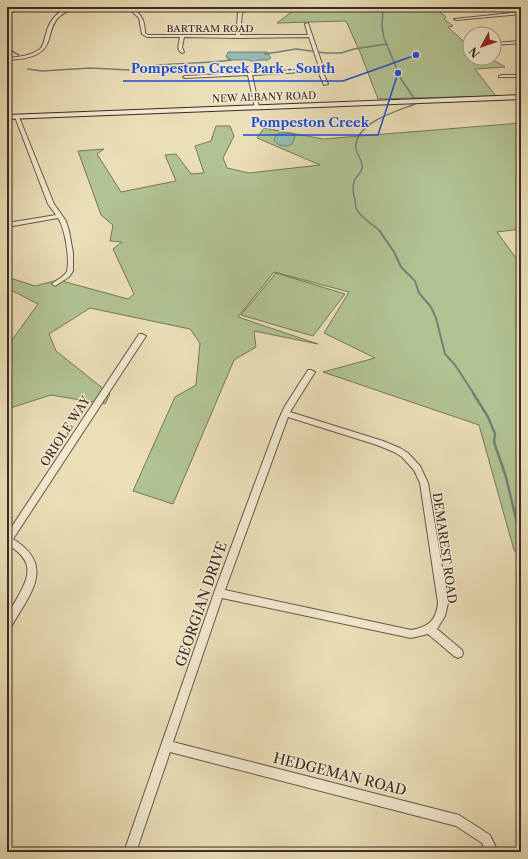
<svg xmlns="http://www.w3.org/2000/svg" width="528" height="859" viewBox="0 0 528 859" font-family="'Libre Caslon Text',serif">
	<style>
		.green { fill: #b2c393; stroke: #76775c }
		.water { fill: #98bcb3; stroke: #72827a }
		.lines { fill: none; stroke-linecap: round; stroke-linejoin: round }
		.stream-far2 { stroke: #72827a; stroke-width: 1.5 }
		.stream-far1 { stroke: #72827a; stroke-width: 2 }
		.stream { stroke: #72827a; stroke-width: 2.5 }
		.street-casing { stroke: #66584a; stroke-width: 2 }
		.secondary-casing { stroke: #3a2b25; stroke-width: 2 }
		.street { fill: #f2ead1; fill-rule: evenodd }
		.secondary { fill: #f2ead1; fill-rule: evenodd }
		.labels { text-anchor: middle; dominant-baseline: central; stroke-width: 3; stroke-linejoin: round; paint-order: stroke }
		.far-street-label { font-size: 10px; fill: #3a2b25; stroke: #f2ead1 }
		.street-label { font-size: 12px; fill: #3a2b25; stroke: #f2ead1 }
		.near-street-label { font-size: 14px; fill: #3a2b25; stroke: #f2ead1 }
		.leader { fill: none; stroke: #1d4ed8; stroke-width: 1.5 }
		.callout-dot { fill: #1d4ed8; stroke: #f2ead1; stroke-width: 1.5 }
		.callout-label { font-size: 13px; text-anchor: middle; font-weight: bold; fill: #1d4ed8; stroke: #f2ead1; stroke-width: 3; stroke-linejoin: round; paint-order: stroke }
	</style>
	<rect width="100%" height="100%" fill="#ebdfb8"/>
	<filter id="stains"><feTurbulence type="fractalNoise" baseFrequency=".005" numOctaves="4"/><feColorMatrix values="0 0 0 0 .2 0 0 0 0 .09 0 0 0 0 .02 0 0 0 .5 -.17"/></filter>
	<radialGradient id="worn" r=".72"><stop offset=".6" stop-color="#630" stop-opacity="0"/><stop offset="1" stop-color="#630" stop-opacity=".3"/></radialGradient>
	<!-- green -->
	<path class="green" d="M298,7h136l12,10 -2,2 9,7 -5,1 14,13 8,5v13h20l15,9 -30,2 21,27 -118,3 -18,-47 -14,-31 -69,2z
		M521,123v106l-24,3 24,33v294l-7,-9 -35,-125 -156,-53 52,-14 -51,-25 25,-41 -75,-20 -36,45 80,27 -64,-13 2,16 -22,13 -61,144 -40,-13 42,-94 21,-12 4,-42 -10,-14 -100,-21 -41,26 7,17 54,43 -5,10 -54,-9 -44,14v-62l31,-43 -31,-16v-11l28,9 23,-6 70,19 6,-5 -21,-45 9,-7 -12,-1 3,-16 -12,-10 -23,-64 26,-2 -7,5 24,38 55,-11 -11,-26 11,-1 15,20 13,-1 -9,-27 16,-5 5,-15h14l4,10 -11,22 4,10 22,5 71,-8 -63,-27 7,-10 59,11z
		M276,273l69,21 -32,42 -72,-21z"/>
	<!-- water -->
	<path class="water" d="M228,52h39l4,6 -3,2h-10l-3,2 -7,-2h-21l3,-1 -4,-2z
		M280,133h7l8,3 -3,8c-6,4 -14,2 -18,-4l2,-5z"/>
	<g class="lines">
		<!-- stream-far2 -->
		<path class="stream-far2" d="M7,48l12,7
			M265,54l31,-5 30,4h15l13,-4 33,-5
			M28,69l14,2 49,-3 38,2
			M133,70c31,-9 66,-5 98,-10
			M380,231c-7,-7 -20,-13 -24,-23 -1,-3 0,-8 -2,-12 -1,-5 -2,-9 0,-14 1,-5 7,-9 8,-13 2,-8 -5,-13 -6,-20 -3,-26 41,-38 59,-45l-1,-6 -13,-19 -17,-41 -2,-11 1,-20"/>
		<!-- stream-far1 -->
		<path class="stream-far1" d="M379,230l15,22 7,15 14,14 4,12 12,14 5,11 9,36 10,11 19,29"/>
		<!-- stream -->
		<path class="stream" d="M473,393l15,24 7,17 -1,8 12,35 11,46v13l4,9"/>
		<!-- street casing -->
		<g class="street-casing">
			<path id="street" d="M69,7h6c-6,4 -13,6 -18,12 -5,6 -6,13 -8,20 -5,19 -26,20 -42,21v-2c11,-1 24,-2 33,-9 4,-4 4,-10 6,-15 3,-13 11,-22 23,-27z
				M127,7h4c10,7 14,13 14,26l3,2h88l2,-22 8,-6h5l-9,6 -2,22h68l-3,-11 3,-1 14,41v6l6,14 -4,1 -6,-14 -66,4 7,32 -4,1 -7,-33 -63,3 -2,-1 2,-1 133,-7v-5l-9,-27 -71,1 -54,-1 -2,10 2,5 -2,1c-6,-3 -3,-10 -2,-16h-33l-5,-3 -3,-16z
				M521,12v2l-65,6 -2,-1z
				M521,41v2l-27,2v-2z
				M501,75h20v2h-22v-1z
				M15,116l4,1 35,87 12,17 3,10 4,22v18l-4,6 -14,9 -3,-2 1,-1c4,-3 12,-7 14,-12 3,-12 -2,-43 -9,-53l-51,9v-4l49,-8 -8,-11 -33,-87z
				M139,334h3l4,2 -133,203c44,27 16,56 -2,88l-4,1c0,-4 -1,-9 0,-12 1,-5 6,-10 8,-14 15,-26 21,-40 -8,-58v-10z
				M308,370h3l4,2 -25,40 93,29 17,7 8,5 12,13 8,17 20,120 -3,13 -8,13 25,21 1,3 -1,3 -4,2 -4,-2 -26,-22 -17,4 -189,-40 -49,144 286,73 31,20 8,17h-12l-4,-9 -26,-17 -286,-74 -34,100h-12l90,-259 64,-172 7,-15zM288,417l89,28 17,7 8,5 12,13 6,13 18,120c-2,18 -10,24 -27,27l-186,-40z"/>
		</g>
		<!-- secondary casing -->
		<g class="secondary-casing">
			<path id="secondary" d="M521,95v4l-514,20v-4z"/>
		</g>
		<!-- street -->
		<use href="#street" class="street"/>
		<!-- secondary -->
		<use href="#secondary" class="secondary"/>
	</g>
	<g class="labels">
		<!-- far-street labels -->
		<g class="far-street-label">
			<text x="210" y="28">BARTRAM ROAD</text>
			<text transform="translate(264 97) rotate(-2)">NEW ALBANY ROAD</text>
		</g>
		<!-- street labels -->
		<g class="street-label">
			<text transform="translate(65 431) rotate(-57)">ORIOLE WAY</text>
			<text transform="translate(445 548) rotate(82)">DEMAREST ROAD</text>
		</g>
		<!-- near-street labels -->
		<g class="near-street-label">
			<text transform="translate(201 604) rotate(-71)">GEORGIAN DRIVE</text>
			<text transform="translate(340 774) rotate(14)">HEDGEMAN ROAD</text>
		</g>
	</g>
	<!-- callouts -->
	<path class="leader" d="M416 55L343 81H123M398 73L378 135H243"/>
	<g class="callout-dot">
		<circle cx="416" cy="55" r="4"/>
		<circle cx="398" cy="73" r="4"/>
	</g>
	<g class="callout-label">
		<text x="233" y="73">Pompeston Creek Park - South</text>
		<text x="310" y="127">Pompeston Creek</text>
	</g>
	<!-- margin -->
	<rect width="528" height="859" fill="none" stroke="#ebdfb8" stroke-width="24"/>
	<rect x="8" y="8" width="512" height="843" fill="none" stroke="#3a2b25" stroke-width="2"/>
	<rect x="12" y="12" width="504" height="835" fill="none" stroke="#3a2b25"/>
	<!-- north arrow -->
	<g transform="translate(482 46) rotate(230)"><circle r="19" fill="#f2ead1" stroke="#a89e8c"/>
	<path d="M0-3L7 15L0 10L-7 15Z" fill="#8f2418"/>
	<text y="-6" font-size="11" font-weight="bold" text-anchor="middle" fill="#3a2b25">N</text>
	</g>
	<rect width="100%" height="100%" filter="url(#stains)"/>
	<rect width="100%" height="100%" fill="url(#worn)"/>
</svg>
